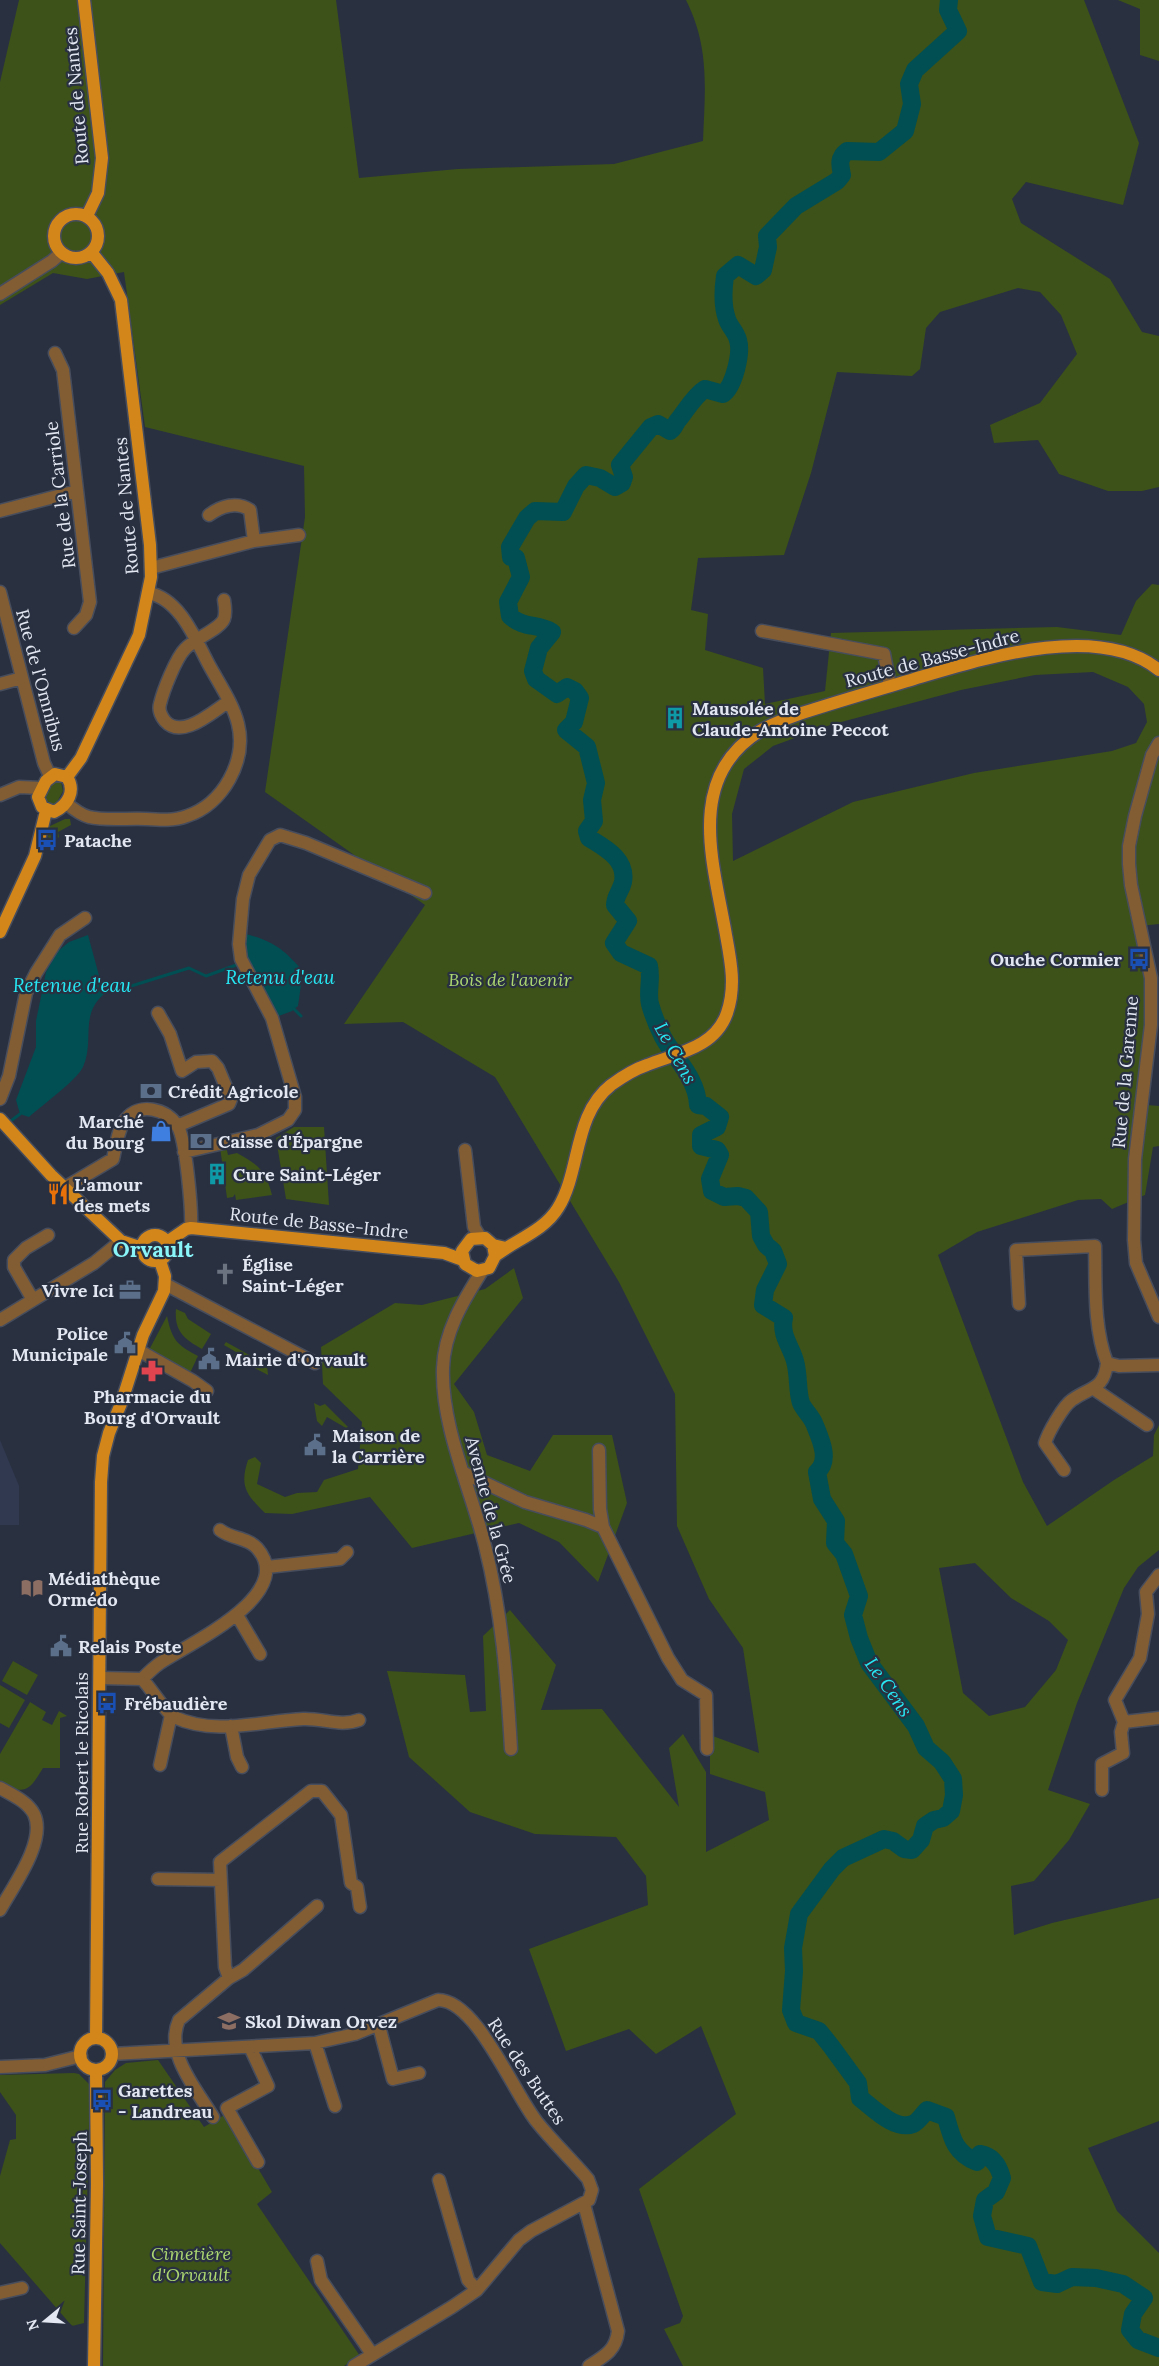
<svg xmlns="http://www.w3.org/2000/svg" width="1159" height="2366" viewBox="0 0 1159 2366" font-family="Lora,serif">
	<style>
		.built { fill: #303950 }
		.green { fill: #3c5219; fill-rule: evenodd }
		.water { fill: #014f53 }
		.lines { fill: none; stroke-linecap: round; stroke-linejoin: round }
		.stream { stroke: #014f53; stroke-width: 3 }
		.river { stroke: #014f53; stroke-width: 18 }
		.minor-casing { stroke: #474d5c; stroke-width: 15 }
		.major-casing { stroke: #474d5c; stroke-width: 15 }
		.minor { stroke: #825d33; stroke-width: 12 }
		.major { stroke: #d3871a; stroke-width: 12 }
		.labels { text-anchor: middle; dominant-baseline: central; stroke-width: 4.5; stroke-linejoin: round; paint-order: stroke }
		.street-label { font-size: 18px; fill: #e2e7f2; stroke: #293040 }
		.poi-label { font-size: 18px; font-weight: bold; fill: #e2e7f2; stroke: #293040; text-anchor: start }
		.park-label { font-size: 18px; font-style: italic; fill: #acd770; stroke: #293040 }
		.water-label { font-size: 19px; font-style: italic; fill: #26e7f3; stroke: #293040 }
		.district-label { font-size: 22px; font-weight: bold; fill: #89f5f9; stroke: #293040 }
	</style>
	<rect width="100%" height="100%" fill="#293040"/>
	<!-- built -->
	<path class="built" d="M0,1440l19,46v39h-19z"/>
	<!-- green -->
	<path class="green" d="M19,0h317l23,178 99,-9 156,-5 89,-23c2,-52 7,-93 -17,-141h398l55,143 -16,62 -97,-23 -14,17 9,24 89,56 32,53 17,4v151l-17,4h-34l-49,-17 -21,-34 -44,3 -4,-18 50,-22 37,-49 -16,-39 -21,-23 -22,-4 -78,24 -14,16 -6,41 -8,7 -75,-4 -26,101 -27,82 -86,3 -7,52 17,4 -3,36 58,18 2,36 60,-13 6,-58 226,-6 64,8 15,-34 16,-17 7,1v339l-20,2 10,72 -2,107 12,1v40l-6,1 -8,48 -33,14 -11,-10 -23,1 -101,32 -39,23 85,227 24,44 67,-46 39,-24 1,-21 5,-10v125l-21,17 -14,21 -47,115 -29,87 42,14 -21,36 -35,41 -23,5 3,49 38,-12 107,-25v223l-71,27 29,63 42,42v113h-476l-19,-37 16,-6 3,-7 -44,-127 97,-75 -35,-88 -45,28 -27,-25 -63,22 -37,-102 119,-44 -2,-29 -30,-39 -81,-3 -65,-22 -61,-55 -22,-86 78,4 5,37 16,-1 -3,-75 27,-26 46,55 -15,45 61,-1 77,98 -10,-59 14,-14 23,38v80l63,-32 -4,-28 -55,-18v-39l49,18 -16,-105 -34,-49 -32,-73 -2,-132 -56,-112 -124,-205 -92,-55 -59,2 81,-119 -160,-113 40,-275 -1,-51 -159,-39 -21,-155 -37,7 -34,-6 -53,32v-223zM1093,672l35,15 16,17 3,18 -11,21 -24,8 -138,22 -121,29 -120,59 -1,-47 12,-45 29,-23 57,-21 131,-35 74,-15zM975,1563l36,35 38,23 19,19 -12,30 -31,37 -36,9 -26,-23 -24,-125z
		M1118,0h41v61l-19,-6v-46z
		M57,780l4,2 2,9 -6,11 -5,3 -8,-4 5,-17z
		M65,819h5l1,6 -13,7 1,5 -7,5 -4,-5 2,-11z
		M294,1127h30l5,78 -43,-6 -10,-61z
		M226,1146l2,9 9,-2c22,12 29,18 35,42l-36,5 -1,-6 -2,3 -6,1 -7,-51z
		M514,1268l9,30 -69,86 20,28 13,43 43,16 23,-36h59l15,68 -29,79 -39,-40 -40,-19 -107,25 -42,-51 -78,17 -27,-1c-18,-18 -26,-26 -17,-53l7,-3 6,6 -4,21 28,13 12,-4 20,-1 7,-12 34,-11 4,-47 -39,-38 -2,-37 74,-44 27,2 63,-16z
		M176,1309l9,4 3,6 23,15 -9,15c-18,-10 -28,-18 -26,-40z
		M167,1316c5,24 10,29 31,40l-8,17 -41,-23z
		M226,1342l41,23 1,10 -35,-18 3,-5 -12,-7z
		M314,1403l6,3 5,-2 23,23 -2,1 -19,-11 -5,9 -5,-5z
		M13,1661l25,14 -11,20 -25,-14z
		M0,1685l25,15 -16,28 -9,-5z
		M30,1702l16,10 -4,8 10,5 7,-14 8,5 -7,2v50h-17c-14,23 -18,28 -43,14v-28z
		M158,2060l46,67 22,-13 46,78 -15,12 103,152 -16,10h-241l2,-284 10,-12 11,-7z
		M74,2073l5,1 11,11 -6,238 -12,3 -72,-83v-67l10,-36 6,-1v-24l-16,-23v-17z"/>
	<!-- water -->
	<path class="water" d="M246,934c29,8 37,15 57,37l-5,35 -6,5 -16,6 -31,-63z
		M88,935l16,59c-25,22 -9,46 -21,73 -6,13 -42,39 -54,50l-9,-3 -4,-14 20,-53v-26l10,-49 12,-21 11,-9z"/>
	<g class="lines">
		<!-- stream -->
		<path class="stream" d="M112,992l77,-24 17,8 33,-12
			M294,1009l7,7
			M12,1120l8,-6"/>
		<!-- river -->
		<path class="river" d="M949,0l-1,10 10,21 -43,39 -6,14 3,20 -7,27 -26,21 -32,-1c-9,7 -7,14 -5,24l-5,6 -41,25 -29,30 1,11 -5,23 -7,6 -18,-11 -13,11c-2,14 -3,29 2,43 2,7 9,13 11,21 4,13 -4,46 -15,54l-18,-5c-10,6 -18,20 -26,30 -4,4 -4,9 -9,12l-12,-7 -7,3 -31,38 4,12 -2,6 -7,4 -15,-9 -14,-3 -10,11 -13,26 -28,-1 -8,7 -17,29 1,10 5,1 5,19 -13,25 2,14c15,13 26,7 42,16l-13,16 -6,23 3,8 21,15 10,-7 8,4 5,7 -6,24 -8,8 21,17 9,36 -4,17 2,21 -7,10 2,7c16,10 38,21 34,44 -2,9 -8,14 -8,23l13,16 -14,22 7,10 28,13c3,13 -2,26 1,38 3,11 8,23 13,33 12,22 34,41 35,68l8,1 14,11 -3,10 -16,8v11l16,4 3,5 -10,24 2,12 12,6 14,-1 8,2 13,14 2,24 5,9 7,6 5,13 -13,26 -2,15 21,13c-4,17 7,28 11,43 4,14 2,30 6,42 3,7 10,13 13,20 6,15 17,37 3,49l5,27 14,22 -1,22 9,11 15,42 -6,19 6,23 10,25 47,63 10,22 16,14 11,17 1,16 -3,16 -8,7 -9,2 -9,6 -4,14 -9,10 -8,-1 -11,-8 -9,-2 -41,19 -11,11 -33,45 -6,34 1,23 -3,39 5,13 23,8 12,15 27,37 2,15c13,10 35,33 53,26 5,-2 10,-10 14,-14l19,7c6,22 9,36 31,45l3,-8c13,2 19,13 22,24l-6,14 -11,8 -3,16 6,21 40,9 14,36 15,2 15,-7 24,1 27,6 21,14 -11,16 -3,16 8,10 21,8"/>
		<!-- minor casing -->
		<g class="minor-casing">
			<path id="minor" d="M0,294l52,-33 9,-8
				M55,353l8,17 27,232 -4,13 -12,13
				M0,511l77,-20
				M209,515c12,-9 28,-14 41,-5l4,31
				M151,568l103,-27 45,-6
				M0,592l44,171 6,13
				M224,600c1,6 2,14 0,19 -4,10 -30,20 -39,30 -9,9 -22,42 -25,55 -2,7 1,12 5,17 17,19 47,-9 63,-19
				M762,631l122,23 6,32
				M0,684l22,-6
				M1159,743l-7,12 -17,61 -6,30v18l2,21 20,93v47l-16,134 -1,81 2,23 23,54
				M0,795l19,-8 22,1
				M66,803c6,5 15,12 23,14 17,4 39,1 57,2 14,1 28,2 41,-3 36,-12 60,-55 51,-92 -5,-21 -20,-42 -30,-61 -13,-25 -29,-65 -60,-70
				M158,1013l12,21 12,37 14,-9 16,-1 6,7 13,31 -2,5 -52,22
				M0,1099l9,-23 17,-83 10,-20 24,-38 25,-17
				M465,1150l9,77 6,10
				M184,1152l74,-17 30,-15 7,-10v-13l-23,-79 -31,-59 -2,-15 4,-45 6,-24 21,-35 10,-5 26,8 119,50
				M66,1187l47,-28c3,-13 5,-31 13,-40 14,-17 40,-10 51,6 9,13 15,85 14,103
				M482,1271c-19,30 -38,61 -39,97 -2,59 28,121 42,178 17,67 22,134 26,203
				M165,1284l150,79
				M33,1300l-19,-33v-7l12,-12 22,-13
				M1019,1304l-3,-54 79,-4c1,38 -2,80 12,117l12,3 40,-1
				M0,1320l94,-57 27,-22
				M138,1350l55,31 14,10
				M1094,1389l53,36
				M599,1450l1,59 3,18
				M1064,1470l-19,-27c3,-10 18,-37 27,-43 18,-13 32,-10 35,-37
				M464,1473l61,29 61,18 17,7 65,131 14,22 24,15 1,54
				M267,1567l73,-8 7,-7
				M237,1615l23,39
				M101,1678l41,1c6,-6 11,-11 18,-16 28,-19 138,-68 97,-115 -10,-11 -26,-9 -37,-18
				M142,1679c9,9 23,33 32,38 41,19 86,4 129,2 20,-1 37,8 56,1
				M1124,1722l-9,-22 25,-42 8,-44 -2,-22 13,-17
				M1124,1722l35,-4
				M231,1726l6,31 5,10
				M160,1765l11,-50
				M0,1788c12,7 27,13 34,26 13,27 -21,72 -34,96
				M1102,1790v-26l21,-11 -2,-21 3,-10
				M158,1879l63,1
				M229,1978l-4,-11 -5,-105 91,-71h11l19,24 10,68 6,4 3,20
				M379,2026l14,53 26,-6
				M315,2043l20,63
				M250,2047l18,39 -41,22 31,54
				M112,2054l203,-11 40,-9 83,-34c39,0 76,94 99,122 16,20 35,38 51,57l4,11 -3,10 -58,31 -12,9 -42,50 -25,17 -98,59
				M0,2067l45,-2 36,-9
				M213,2117c-16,-27 -49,-64 -34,-97l50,-42 14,-8 74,-64
				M439,2180l29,100 9,10
				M584,2204l34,127c-2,19 -13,25 -29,35
				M317,2261l4,19 51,74
				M0,2293l22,-5"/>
		</g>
		<!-- major casing -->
		<g class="major-casing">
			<path id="major" d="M84,0l18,158 -4,35 -11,23
				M54 236a22 22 0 1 1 44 0a22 22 0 1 1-44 0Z
				M55,774l12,3c9,14 1,28 -13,35l-12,-5 -4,-10 8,-16z
				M67,777l14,-19 58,-123 12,-58 -1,-32 -29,-245 -13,-27 -16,-20
				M0,932l35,-76 11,-45
				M0,1119l51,56 70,66 21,7
				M142 1248a13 13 0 1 1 26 0a13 13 0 1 1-26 0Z
				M167,1242l19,-13 5,-1 253,25 19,7
				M493,1245l2,11 -6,12 -12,3 -12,-7 -3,-13 9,-12 14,-1 8,7 13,3
				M495,1256c20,-16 49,-25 63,-48 23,-37 15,-93 53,-123 11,-8 24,-16 36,-20 30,-12 68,-17 80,-52 9,-26 4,-51 -1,-78 -12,-70 -42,-157 34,-204 13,-8 28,-13 42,-18 37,-12 75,-23 112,-34 68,-20 184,-58 245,-9
				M96,2038l5,-556 2,-26 6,-23 13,-32 21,-66 21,-44 1,-15 -5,-15
				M80 2054a16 16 0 1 1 32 0a16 16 0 1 1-32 0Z
				M94,2366l3,-182 -1,-113"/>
		</g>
		<!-- minor -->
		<use href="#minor" class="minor"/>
		<!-- major -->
		<use href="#major" class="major"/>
	</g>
	<!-- icons -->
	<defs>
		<g id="building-bare" transform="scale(1.725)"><path d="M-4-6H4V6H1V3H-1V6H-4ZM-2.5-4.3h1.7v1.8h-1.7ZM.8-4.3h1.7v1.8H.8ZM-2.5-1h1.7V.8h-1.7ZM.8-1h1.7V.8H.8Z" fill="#0f9aa8" stroke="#293040" stroke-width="2.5" paint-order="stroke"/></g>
		<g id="bus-bare" transform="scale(1.725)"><path d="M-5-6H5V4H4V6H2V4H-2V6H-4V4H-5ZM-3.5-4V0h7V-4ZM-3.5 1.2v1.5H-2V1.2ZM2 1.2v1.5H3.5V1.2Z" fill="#1a4fb4" stroke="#293040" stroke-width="2.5" paint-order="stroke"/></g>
		<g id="bank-bare" transform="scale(1.725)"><path d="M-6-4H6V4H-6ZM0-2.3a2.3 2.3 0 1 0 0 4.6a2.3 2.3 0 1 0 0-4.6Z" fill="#5c6f8a" stroke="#293040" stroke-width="2.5" paint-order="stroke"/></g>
		<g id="shop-bare" transform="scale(1.725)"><path d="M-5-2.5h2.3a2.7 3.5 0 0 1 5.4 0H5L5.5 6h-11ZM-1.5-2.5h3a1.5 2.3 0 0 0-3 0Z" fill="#3f7fe0" stroke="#293040" stroke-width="2.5" paint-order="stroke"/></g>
		<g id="restaurant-bare" transform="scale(1.725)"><path d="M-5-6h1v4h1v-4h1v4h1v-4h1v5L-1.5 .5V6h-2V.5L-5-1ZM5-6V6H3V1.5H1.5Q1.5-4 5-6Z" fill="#e8710a" stroke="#293040" stroke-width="2.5" paint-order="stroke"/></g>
		<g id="church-bare" transform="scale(1.725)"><path d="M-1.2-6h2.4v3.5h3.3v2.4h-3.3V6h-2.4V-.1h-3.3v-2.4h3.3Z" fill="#6b7280" stroke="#293040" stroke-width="2.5" paint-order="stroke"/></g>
		<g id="office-bare" transform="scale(1.725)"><path d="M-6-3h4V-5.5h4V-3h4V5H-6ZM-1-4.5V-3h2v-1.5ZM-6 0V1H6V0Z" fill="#5c6f8a" stroke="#293040" stroke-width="2.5" paint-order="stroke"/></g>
		<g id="civic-bare" transform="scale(1.725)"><path d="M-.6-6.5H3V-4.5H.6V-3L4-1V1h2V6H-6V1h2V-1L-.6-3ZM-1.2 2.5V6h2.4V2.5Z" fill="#5c6f8a" stroke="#293040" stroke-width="2.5" paint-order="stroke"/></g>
		<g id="pharmacy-bare" transform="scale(1.725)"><path d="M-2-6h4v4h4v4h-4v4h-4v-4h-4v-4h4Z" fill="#e0444e" stroke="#293040" stroke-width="2.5" paint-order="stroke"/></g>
		<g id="library-bare" transform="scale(1.725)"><path d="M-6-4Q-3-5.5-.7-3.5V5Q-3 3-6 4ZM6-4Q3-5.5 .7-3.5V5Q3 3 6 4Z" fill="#8d6e63" stroke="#293040" stroke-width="2.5" paint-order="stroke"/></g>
		<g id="school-bare" transform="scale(1.725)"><path d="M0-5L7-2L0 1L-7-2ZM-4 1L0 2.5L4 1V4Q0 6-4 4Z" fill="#8d6e63" stroke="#293040" stroke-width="2.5" paint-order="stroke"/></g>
	</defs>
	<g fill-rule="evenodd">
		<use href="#building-bare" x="675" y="718"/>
		<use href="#bus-bare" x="47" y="840"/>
		<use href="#bus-bare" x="1139" y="959"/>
		<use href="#bank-bare" x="151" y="1091"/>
		<use href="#shop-bare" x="161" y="1131"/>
		<use href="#bank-bare" x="201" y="1141"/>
		<use href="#building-bare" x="217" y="1174"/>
		<use href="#restaurant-bare" x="58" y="1194"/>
		<use href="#church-bare" x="225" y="1274"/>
		<use href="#office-bare" x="130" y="1290"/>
		<use href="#civic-bare" x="125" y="1343"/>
		<use href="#civic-bare" x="209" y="1359"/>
		<use href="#pharmacy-bare" x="152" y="1371"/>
		<use href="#civic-bare" x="315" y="1445"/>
		<use href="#library-bare" x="32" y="1588"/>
		<use href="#civic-bare" x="61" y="1646"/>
		<use href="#bus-bare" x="107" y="1703"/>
		<use href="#school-bare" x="229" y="2021"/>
		<use href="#bus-bare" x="102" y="2100"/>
	</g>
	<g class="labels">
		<!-- street labels -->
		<g class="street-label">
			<text transform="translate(76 96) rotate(-95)">Route de Nantes</text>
			<text transform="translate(60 495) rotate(-97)">Rue de la Carriole</text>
			<text transform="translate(126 506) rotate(-95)">Route de Nantes</text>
			<text transform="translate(932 658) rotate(-15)">Route de Basse-Indre</text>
			<text transform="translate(41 680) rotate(75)">Rue de l'Omnibus</text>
			<text transform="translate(1125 1072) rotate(-85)">Rue de la Garenne</text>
			<text transform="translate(319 1223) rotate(6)">Route de Basse-Indre</text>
			<text transform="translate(491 1510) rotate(75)">Avenue de la Grée</text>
			<text transform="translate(81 1763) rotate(-90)">Rue Robert le Ricolais</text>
			<text transform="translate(527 2071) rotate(56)">Rue des Buttes</text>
			<text transform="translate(79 2203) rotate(-89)">Rue Saint-Joseph</text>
		</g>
		<!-- poi labels -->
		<g class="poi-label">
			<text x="692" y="708">Mausolée de<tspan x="692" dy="21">Claude-Antoine Peccot</tspan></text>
			<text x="64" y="840">Patache</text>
			<text x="1122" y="959" text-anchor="end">Ouche Cormier</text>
			<text x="168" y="1091">Crédit Agricole</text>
			<text x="144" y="1121" text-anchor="end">Marché<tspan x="144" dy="21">du Bourg</tspan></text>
			<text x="218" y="1141">Caisse d'Épargne</text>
			<text x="233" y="1174">Cure Saint-Léger</text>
			<text x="74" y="1184">L'amour<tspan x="74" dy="21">des mets</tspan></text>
			<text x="242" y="1264">Église<tspan x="242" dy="21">Saint-Léger</tspan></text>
			<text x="114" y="1290" text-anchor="end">Vivre Ici</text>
			<text x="108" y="1333" text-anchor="end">Police<tspan x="108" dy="21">Municipale</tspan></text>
			<text x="225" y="1359">Mairie d'Orvault</text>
			<text x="152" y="1396" text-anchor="middle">Pharmacie du<tspan x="152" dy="21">Bourg d'Orvault</tspan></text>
			<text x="332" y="1435">Maison de<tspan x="332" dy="21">la Carrière</tspan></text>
			<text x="48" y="1578">Médiathèque<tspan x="48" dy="21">Ormédo</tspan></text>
			<text x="78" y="1646">Relais Poste</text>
			<text x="124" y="1703">Frébaudière</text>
			<text x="245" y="2021">Skol Diwan Orvez</text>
			<text x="118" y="2090">Garettes<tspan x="118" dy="21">- Landreau</tspan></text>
		</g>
		<!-- park labels -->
		<g class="park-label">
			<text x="510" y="979">Bois de l'avenir</text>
			<text x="191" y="2253">Cimetière<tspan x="191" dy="21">d'Orvault</tspan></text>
		</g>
		<!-- water labels -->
		<g class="water-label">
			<text x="280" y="977">Retenu d'eau</text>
			<text x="72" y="985">Retenue d'eau</text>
			<text transform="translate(676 1053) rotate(61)">Le Cens</text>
			<text transform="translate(889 1687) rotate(55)">Le Cens</text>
		</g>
		<!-- district labels -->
		<g class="district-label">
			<text x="153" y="1249">Orvault</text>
		</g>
	</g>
	<!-- north arrow -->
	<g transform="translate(45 2321) rotate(252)" stroke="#293040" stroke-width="4" paint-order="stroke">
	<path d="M0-4L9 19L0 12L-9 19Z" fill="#e2e7f2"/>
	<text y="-8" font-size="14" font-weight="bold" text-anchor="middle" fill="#e2e7f2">N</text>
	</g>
</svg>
